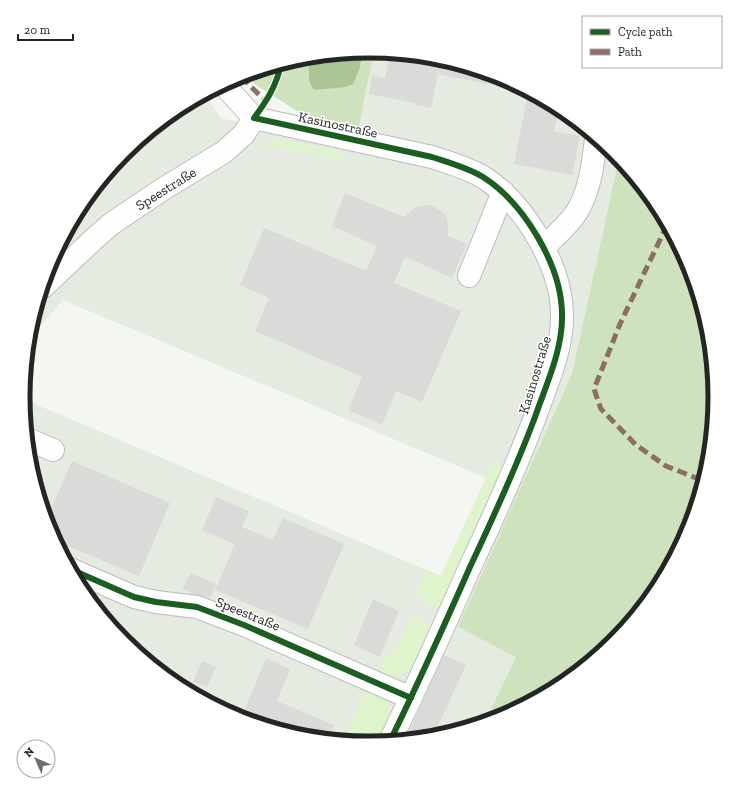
<svg xmlns="http://www.w3.org/2000/svg" width="738" height="795" viewBox="0 0 738 795" font-family="'Zilla Slab',serif">
	<style>
		.built { fill: #e5ebe1 }
		.green { fill: #dff4cd }
		.forest { fill: #cee3bd }
		.water { fill: #acc597 }
		.building { fill: #dadbd8 }
		.lines { fill: none; stroke-linecap: round; stroke-linejoin: round }
		.minor-casing { stroke: #bbbdba; stroke-width: 24 }
		.minor { stroke: #fdfefd; stroke-width: 22 }
		.quiet { stroke: #8d6e63; stroke-width: 5; stroke-dasharray: 10 5; stroke-linecap: butt }
		.cycleway-casing { stroke: #fff; stroke-width: 8 }
		.cycleway { stroke: #1b5e20; stroke-width: 6 }
		.labels { text-anchor: middle; dominant-baseline: central; stroke-width: 3; stroke-linejoin: round; paint-order: stroke }
		.street-label { font-size: 14px; fill: #242623; stroke: #fff }
		.rim { fill: none; stroke: #242623; stroke-width: 5 }
	</style>
	<rect width="100%" height="100%" fill="#f4f6f2"/>
	<!-- built -->
	<path class="built" d="M374,52l63,6 65,20 59,32 53,43 43,52 32,60 19,65 7,68 -7,67 -19,65 -32,60 -44,52 -52,43 -60,32 -65,20 -67,6 -68,-6 -65,-20 -59,-32 -53,-43 -43,-52 -32,-60 -19,-65 -7,-66 418,177 45,-98 -423,-178 -34,39 1,-9 19,-65 32,-60 44,-52 52,-43 28,-15 16,23 132,30 6,-22z"/>
	<!-- green -->
	<path class="green" d="M269,140c25,0 49,7 73,13l-2,7 -68,-14 -5,1 -8,5 8,-11z
		M494,460l8,10 -61,140 -15,-7 -10,-11 10,-22 15,6z
		M410,618l11,2 13,7 -22,42 -18,9 -16,-5 6,-16 11,-5z
		M367,687l19,7 5,21 -13,28h-9l-26,-2z"/>
	<!-- forest -->
	<path class="forest" d="M362,52h12l-15,74 -57,-12 -46,-29 -10,-10 56,-17h6l1,23 8,9 12,-1 31,-21z
		M619,159l38,46 32,60 19,65 7,68 -7,67 -19,65 -32,60 -44,52 -52,43 -60,32 -16,5 31,-65 -58,-30 114,-253z"/>
	<!-- water -->
	<path class="water" d="M362,52l-2,16 -7,16 -8,3 -28,3 -4,-1 -4,-8 -1,-23z"/>
	<!-- building -->
	<path class="building" d="M390,54l47,4 51,16 -2,10 -48,-10 -7,34 -16,-3v-2l-46,-9 3,-19 13,3z
		M528,92l31,17 -5,22 26,5 -8,39 -58,-11z
		M345,193l59,24 11,-10 10,-2h6l12,7 4,6 1,6v12l19,8 -15,34 -47,-21 -11,26 67,28 -39,91 -26,-11 -14,34 -34,-15 14,-33 -107,-46 14,-33 -29,-13 24,-57 102,43 11,-25 -45,-20z
		M72,461l98,42 -31,73 -84,-35 -6,-11 -3,-9z
		M216,497l33,14 -7,16 31,13 10,-22 61,26 -36,85 -93,-39 20,-46 -33,-14z
		M191,573l25,11 -6,14 -18,-4 -10,-5z
		M373,599l26,12 -19,46 -26,-12z
		M444,655l22,10 -33,72 -28,3z
		M266,658l24,11 -13,32 57,24 -6,14 -27,-2 -60,-19z
		M202,661l14,6 -9,20 -14,-5z"/>
	<g class="lines">
		<!-- minor casing -->
		<g class="minor-casing">
			<path id="minor" d="M224,85l30,33
				M254,118l178,39c18,6 36,11 51,20 41,26 79,89 79,138 1,34 -16,70 -27,102 -19,51 -42,101 -65,150 -26,59 -52,117 -80,174
				M544,247c9,-9 26,-24 32,-34 14,-21 17,-50 20,-74
				M469,276l34,-84
				M43,287l51,-48 17,-15 52,-35 61,-37 20,-18 10,-16
				M27,439l26,11
				M70,569l64,28 22,5 41,5 47,18 167,73"/>
		</g>
		<!-- minor -->
		<use href="#minor" class="minor"/>
		<!-- quiet -->
		<path class="quiet" d="M242,76l6,8 19,18
			M667,225l-47,99 -26,65 7,20 35,36 30,21 38,15"/>
		<!-- cycleway casing -->
		<g class="cycleway-casing">
			<path id="cycleway" d="M281,64c-4,21 -15,38 -27,54l178,39c18,6 36,11 51,20 41,26 79,89 79,138 1,34 -16,70 -27,102 -19,51 -42,101 -65,150 -26,59 -52,117 -80,174
				M70,569l64,28 22,5 41,5 47,18 167,73"/>
		</g>
		<!-- cycleway -->
		<use href="#cycleway" class="cycleway"/>
	</g>
	<g class="labels">
		<!-- street labels -->
		<g class="street-label">
			<text transform="translate(338 125) rotate(12)">Kasinostraße</text>
			<text transform="translate(166 189) rotate(-32)">Speestraße</text>
			<text transform="translate(535 375) rotate(-73)">Kasinostraße</text>
			<text transform="translate(248 614) rotate(22)">Speestraße</text>
		</g>
	</g>
	<!-- crop -->
	<path d="M0 0H738V795H0ZM30 397a339 339 0 1 1 678 0a339 339 0 1 1-678 0Z" fill="#fff" fill-rule="evenodd"/>
	<path class="rim" d="M30 397a339 339 0 1 1 678 0a339 339 0 1 1-678 0Z"/>
	<!-- legend -->
	<rect x="582" y="16" width="140" height="52" fill="#ffffff" stroke="#a7a8a7"/>
	<rect x="590" y="29" width="20" height="6" fill="#1b5e20" stroke="#a7a8a7"/>
	<text x="618" y="36" font-size="12" fill="#242623">Cycle path</text>
	<rect x="590" y="49" width="20" height="6" fill="#8d6e63" stroke="#a7a8a7"/>
	<text x="618" y="56" font-size="12" fill="#242623">Path</text>
	<!-- north arrow -->
	<g transform="translate(36 759) rotate(315)"><circle r="19" fill="#ffffff" stroke="#a7a8a7"/>
	<path d="M0-3L7 15L0 10L-7 15Z" fill="#6d6f6b"/>
	<text y="-6" font-size="11" font-weight="bold" text-anchor="middle" fill="#242623">N</text>
	</g>
	<!-- scale -->
	<path d="M18 34v6h55v-6" fill="none" stroke="#242623" stroke-width="2"/>
	<text x="24" y="34" font-size="12" fill="#242623" stroke="#ffffff" stroke-width="3" paint-order="stroke">20 m</text>
</svg>
